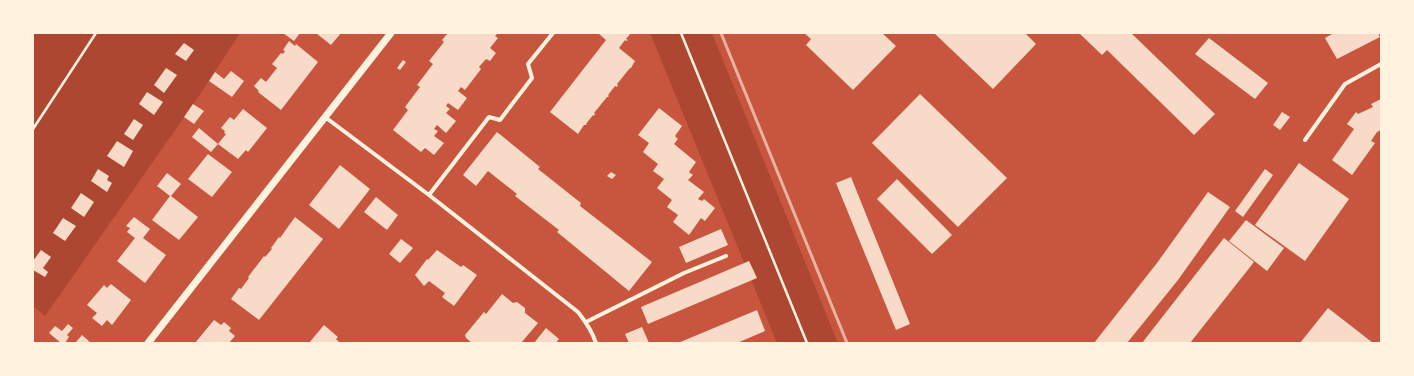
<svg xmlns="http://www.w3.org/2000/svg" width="1414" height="376" viewBox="0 0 1414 376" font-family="Ubuntu,sans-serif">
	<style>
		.green { fill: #ae4732 }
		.building { fill: #f7dbc8 }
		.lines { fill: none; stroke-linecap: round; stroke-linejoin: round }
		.path { stroke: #fff3e0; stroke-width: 2.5 }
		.minor { stroke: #fff3e0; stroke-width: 4 }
		.tertiary { stroke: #fff3e0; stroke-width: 7 }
		.rail { stroke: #e9b49f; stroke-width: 3 }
	</style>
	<rect width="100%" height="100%" fill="#c8553d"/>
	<!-- green -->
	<path class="green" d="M33,33h207l-41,63 -154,220 -12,-10z
		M650,33h62l126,310h-61z"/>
	<!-- building -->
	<path class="building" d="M283,33h17l-6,8z
		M316,33h25l-10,12z
		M448,33h50l-3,3 3,2 -8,10 6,5 -6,8 -4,-2 -7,8 2,2 -16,21 -4,-3 -3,4 9,7 -9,12 -10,-7 -2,3 4,3 -4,4 10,8 -10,12 -9,-8 -3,4 4,2 -4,5 10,7 -10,12 -9,-7 -4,4 -28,-22 15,-20 -3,-3 15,-20 -3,-2 16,-21 -4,-3 15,-19 -2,-2z
		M598,33h33l-5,6 2,1 -2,1 -1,-1 -6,8 16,13 -4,7h-1l-13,16 1,1 -1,2 -2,-1 -7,9 1,1 -1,1h-1l-13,16 1,1 -1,2 -1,-1 -7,9 1,1h-3l-6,9 -28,-22 56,-72z
		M804,33h78l14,13 -43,44 -47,-45 5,-6z
		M934,33h91l11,11 -43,45z
		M1079,33h52l84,81 -21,21 -87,-85 -5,5z
		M1334,33h44l2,4 -43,22 -12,-21z
		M1209,38l59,45 -13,16 -60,-45z
		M289,41l6,5 1,-2 22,18 -37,48 -23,-18 1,-1 -5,-5 7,-8 5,4 11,-14 -5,-4 9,-11 2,1 2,-3 -2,-1z
		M184,43l10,7 -8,11 -11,-7z
		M403,60l3,2 -6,8 -3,-2z
		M166,68l11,7 -13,18 -10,-8z
		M231,71l13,10 -12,16 -23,-16 6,-9 9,7z
		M147,92l16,10 -9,13 -15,-11z
		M920,94l87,84 -49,49 -86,-84z
		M1381,99v31l-4,2 -6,9 4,2 -23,32 -20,-15 22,-31 -7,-5 9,-12 2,2 15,-7 -2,-3z
		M193,104l11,7 -10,13 -10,-7z
		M659,108l23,18 -7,10 3,3 -4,5 22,18 -7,10 4,3 -5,5 16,12 -6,7 4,2 2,-2 11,9 -10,13 -4,-3 -12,17 -16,-13 5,-7 -11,-8 5,-7 -15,-12 7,-9 -11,-8 5,-7 -15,-12 6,-9 -11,-8z
		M243,109l24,19 -19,24 -2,-2 -8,9 -20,-15 8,-10 -2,-1 1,-2 -4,-3 9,-11 4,3z
		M1282,112l8,5 -10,13 -7,-5z
		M134,119l9,6 -10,15 -9,-6z
		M199,128l19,16 -7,8 -19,-15z
		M497,132l43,35 -2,2 43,34 -1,3 72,56 -23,29 -72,-59 2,-2 -44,-34 2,-2 -29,-23 -12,15 -13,-11z
		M117,141l16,10 -9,16 -17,-11z
		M208,154l24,18 -20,25 -24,-18z
		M1299,163l50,36 -44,62 -50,-36z
		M340,165l30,24 -31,40 -30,-24z
		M98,169l11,7 -2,4 5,3 -5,9 -16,-11z
		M1265,169l8,6 -30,42 -8,-6z
		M611,172l5,3 -4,4 -5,-3z
		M167,173l14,11 -10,12 27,21 -19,23 -27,-20 18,-24 -13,-10z
		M851,177l59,147 -14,6 -60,-147z
		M897,179l55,56 -20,19 -55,-55z
		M1208,192l22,15 -52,73 -51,63h-33l63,-80z
		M81,193l13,9 -10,15 -13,-9z
		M376,197l22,18 -11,15 -23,-18z
		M134,217l16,12 -7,9 23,17 -21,28 -28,-22 18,-23 -8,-6 3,-4 -4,-2z
		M295,217l28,22 -64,81 -28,-21 8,-11 2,1 8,-11 -1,-1 16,-21 1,1 7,-8 -1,-1 8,-11 1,1z
		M63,218l13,8 -11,15 -12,-8z
		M1246,220l38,28 -17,23 -38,-30z
		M721,229l7,16 -42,18 -7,-16z
		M1224,238l30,24 -64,81h-48z
		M401,239l12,9 -13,15 -11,-9z
		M41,250l10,7 -8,11 5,4 -3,5 -12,-7v-9z
		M437,250l24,17 2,-2 14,10 -23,31 -12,-9 3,-4 -16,-12 -5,5 -9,-11 12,-16 1,1z
		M749,261l8,17 -109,46 -7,-17z
		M111,284l20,16 -19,25 -5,-5 -5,6 -10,-8 5,-5 -10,-8 17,-20 3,3z
		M502,294l11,9 4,-1 8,6v5l13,10 -17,20h-49l-6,-5 -1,-3 19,-23 2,2z
		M1328,308l45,35h-73z
		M757,310l8,21 -28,12h-59z
		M214,320l7,5 3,-3 7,6 -2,3 6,5 -6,7h-34z
		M68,324l5,4 -6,7 2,2 -4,6h-4l-12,-10 6,-7 7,5z
		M324,325l14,12 -2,2 4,4h-31z
		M642,327l7,16h-20l-4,-9z
		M546,328l13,11 -3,4h-22z
		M82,335l9,8 -15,-1z"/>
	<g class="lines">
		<!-- path -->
		<path class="path" d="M681,33l126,310
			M33,129l63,-96"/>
		<!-- minor -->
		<path class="minor" d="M325,117l104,78 149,117c8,10 14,19 18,31
			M1305,140l40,-56 36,-20
			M429,195l60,-78 11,3 32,-42 -4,-14 25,-31
			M586,322l98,-49 42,-17"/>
		<!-- tertiary -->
		<path class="tertiary" d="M148,343l243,-310"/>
		<!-- rail -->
		<path class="rail" d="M721,33l126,310"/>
	</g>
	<!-- border -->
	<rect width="1414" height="376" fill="none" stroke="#fff3e0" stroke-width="68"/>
</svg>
